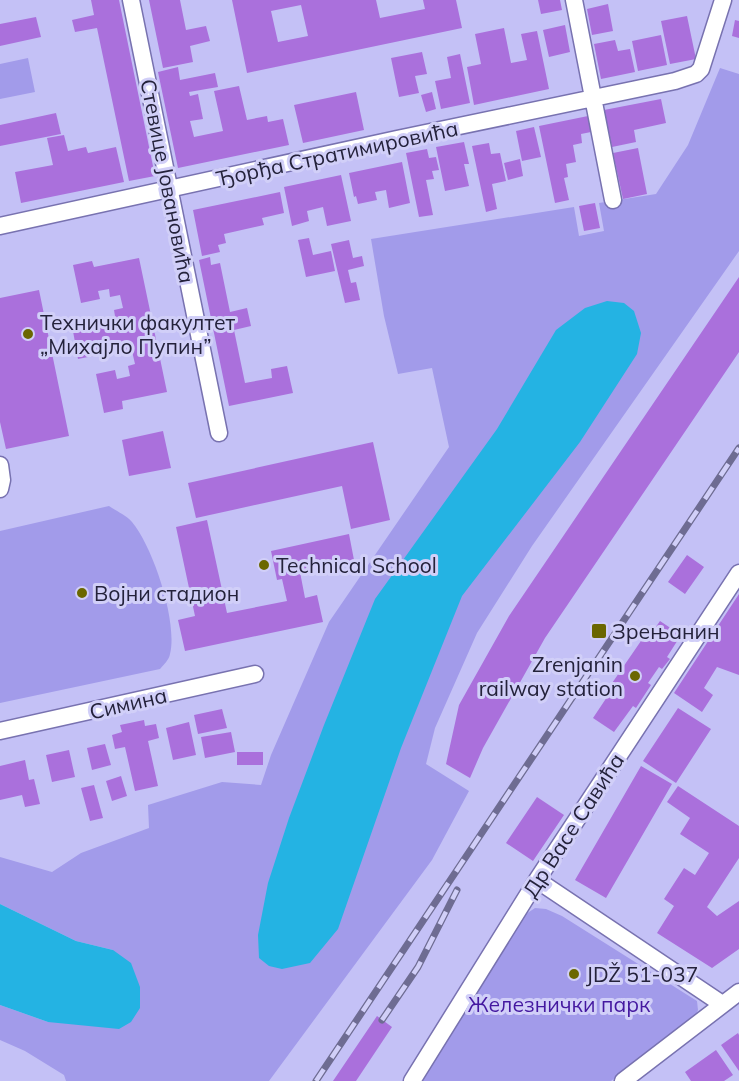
<svg xmlns="http://www.w3.org/2000/svg" width="739" height="1081" viewBox="0 0 739 1081" font-family="Mulish,sans-serif">
	<style>
		.green { fill: #a29bea }
		.water { fill: #24b3e3 }
		.building { fill: #aa70dc; fill-rule: evenodd }
		.lines { fill: none; stroke-linecap: round; stroke-linejoin: round }
		.minor-casing { stroke: #7872b0; stroke-width: 19 }
		.minor { stroke: #fff; stroke-width: 16 }
		.rail-casing { stroke: #6e6c92; stroke-width: 7 }
		.rail { stroke: #d1cff8; stroke-width: 4.5; stroke-dasharray: 14; stroke-linecap: butt }
		.poi-dot { fill: #6b6700; stroke: #d1cff8; stroke-width: 2 }
		.labels { text-anchor: middle; dominant-baseline: central; stroke-width: 6; stroke-linejoin: round; paint-order: stroke }
		.street-label { font-size: 21px; fill: #24223b; stroke: #d1cff8 }
		.poi-label { font-size: 21px; fill: #24223b; stroke: #d1cff8; text-anchor: start }
		.park-label { font-size: 21px; fill: #4418a0; stroke: #d1cff8 }
	</style>
	<rect width="100%" height="100%" fill="#c4c1f6"/>
	<!-- green -->
	<path class="green" d="M28,58l7,34 -35,7v-35z
		M720,68l19,6v177l-207,295 -55,87 -42,95 -9,36 43,27 -37,69 -163,221h-203l-2,-6 -39,-24 -25,-11v-35l48,17 65,-72 -37,-9 -76,-37v-47l52,15 29,-19 68,-25 -1,-23 74,-23 39,3 10,-30 58,-133 120,-175 -17,-79 -34,6 -14,-58 -13,-77 203,-32 5,29 25,-5 -5,-28 57,-9 32,-49z
		M109,506c7,5 17,9 23,16 21,25 46,100 38,132 -1,6 -6,10 -10,15l-160,34v-172z
		M535,908l11,1 16,7 135,85 1,9 -2,5 -85,66h-189l104,-167z"/>
	<!-- water -->
	<path class="water" d="M607,301l17,2 10,8 7,22 -4,21 -57,88 -118,154 -61,152 -63,181 -28,34 -28,6 -13,-3 -10,-8 -1,-23 10,-52 21,-65 35,-93 51,-126 122,-170 59,-99 29,-22z
		M0,904l76,37 37,9 18,13 9,24v21l-9,14 -12,7 -71,-7 -48,-17z"/>
	<!-- building -->
	<path class="building" d="M91,0h28l36,176 -26,5 -32,-153 -22,4 -3,-12 22,-5z
		M149,0h31l6,30 20,-4 4,15 -20,5 3,16 -30,6z
		M232,0h144l4,18 45,-9 -2,-9h33l6,28 -215,45zM301,5l7,31 -30,6 -7,-31z
		M538,0h22l2,10 -21,4z
		M608,4l5,27 -21,4 -5,-26z
		M687,16l9,43 -26,5 -9,-43z
		M36,17l5,20 -41,9v-22z
		M735,20l4,1v17l-7,-2z
		M565,25l5,27 -21,5 -6,-27z
		M504,28l7,35 16,-3 -6,-26 16,-3 12,58 -75,16 -7,-38 14,-3 -6,-30z
		M661,35l6,30 -29,6 -6,-30z
		M615,40l3,11 12,-2 5,23 -34,7 -7,-35z
		M422,52l5,22 -12,2 4,17 -20,4 -8,-39z
		M460,54l10,49 -29,6 -6,-28 16,-3 -4,-21z
		M178,67l2,13 35,-7 3,14 -29,5 1,4 8,-2 5,25 -13,2 4,16 29,-6 -9,-40 25,-5 8,34 20,-4 1,6 15,-3 6,26 -111,23 -20,-96z
		M356,92l8,38 -61,13 -9,-38z
		M432,92l4,17 -10,3 -5,-17z
		M661,99l5,24 -32,7 2,12 -24,5 -8,-37z
		M56,113l5,21 -61,12v-21z
		M588,116l3,16 -10,2 1,9 -9,2 3,17 -10,2 2,13 -4,1 5,22 -14,3 -16,-77z
		M534,127l7,30 -19,4 -6,-30z
		M64,135l4,16 18,-4 2,6 28,-6 8,35 -103,21 -6,-31 38,-7 -6,-27z
		M464,142l5,22h-5l5,22 -24,5 -9,-44z
		M489,143l2,11 9,-1 6,28 -14,3 5,25 -11,3 -14,-66z
		M638,148l9,46 -24,5 -10,-46z
		M427,149l2,9 7,-1 3,13 -7,1 2,8 -8,1 7,35 -14,2 -13,-64z
		M520,159l3,17 -15,4 -4,-17z
		M402,162l8,41 -21,5 -3,-18 -11,2 2,8 -19,4 -2,-8 -2,1 -5,-24z
		M341,175l10,46 -24,5 -4,-19 -16,4 2,10 -17,5 -8,-39z
		M280,192l4,21 -22,5 2,7 -40,9 2,9 -8,2 2,7 -18,4 -9,-46z
		M595,203l5,25 -16,3 -5,-25z
		M309,238l4,17 18,-4 4,20 -29,6 -8,-37z
		M349,240l4,18 9,-2 2,10 -16,4 3,13 5,-1 4,18 -15,3 -14,-59z
		M210,257l1,8 9,-2 10,49 17,-4 4,18 -17,4 11,53 27,-5 -1,-9 16,-3 6,27 -64,13 -30,-146z
		M139,258l28,134 -45,9 1,8 -19,4 -8,-39 19,-4 2,9 13,-3 -2,-10 7,-2 -3,-13 -11,2 -2,-7 -22,4 1,5 -20,4 -7,-39 19,-4 1,5 24,-5 -1,-6 9,-2 -3,-13 -10,2 -1,-8 -11,2 2,8 -19,4 -8,-38 19,-4 2,6z
		M739,277v75l-194,286 -62,110 -13,30 -24,-14 13,-59 50,-89z
		M39,290l30,146 -63,13 -6,-27v-124z
		M163,431l8,37 -42,8 -7,-36z
		M373,442l17,78 -39,9 -9,-43 -146,32 -8,-35z
		M207,520l20,93 60,-12 -5,-22 -5,1 -6,-29 78,-17 5,26 -54,12 5,26 12,-3 6,27 -138,29 -7,-31 17,-4 -19,-89z
		M687,555l17,12 -19,27 -17,-12z
		M739,594v81l-22,-8 -13,21 9,7 -11,17 -28,-19z
		M660,621l21,14 -14,22 3,2 -8,10 -3,-2 -11,16 3,2 -15,23 -3,-2 -19,26 -21,-14 18,-27 -3,-2 35,-51 3,3z
		M678,708l33,21 -35,54 -33,-22z
		M222,709l5,19 -29,6 -4,-19z
		M144,720l1,6 11,-2 3,14 -11,3 10,45 -23,5 -10,-44 -10,2 -3,-14 10,-3 -2,-7z
		M189,722l7,33 -23,5 -7,-32z
		M231,732l4,20 -30,6 -4,-21z
		M105,744l6,21 -19,5 -5,-22z
		M69,750l6,27 -23,5 -6,-27z
		M237,752h26v13h-26z
		M25,760l4,20 5,-1 6,25 -15,3 -3,-12 -22,5v-34z
		M641,766l31,18 -66,114 -31,-18z
		M121,776l6,20 -15,5 -6,-20z
		M94,785l9,33 -13,3 -9,-33z
		M678,786l61,40v32l-32,49 10,9 22,-15v48l-27,19 -55,-35 17,-27 -10,-7 20,-31 11,7 14,-22 -29,-19 10,-16 -23,-16z
		M537,797l27,18 -31,46 -27,-18z
		M377,1016l15,11 -36,54h-23z
		M738,1033l1,2v36l-18,-26z
		M716,1050l17,25 -9,6h-33l-6,-9z"/>
	<g class="lines">
		<!-- minor casing -->
		<g class="minor-casing">
			<path id="minor" d="M131,0l88,433
				M574,0l39,200
				M0,226l397,-87 278,-58 21,-7 5,-5 22,-69
				M0,465l2,15 -2,9
				M0,731l255,-57
				M537,880l185,124
				M412,1081l125,-201 202,-307
				M623,1081l116,-89"/>
		</g>
		<!-- minor -->
		<use href="#minor" class="minor"/>
		<!-- rail casing -->
		<g class="rail-casing">
			<path id="rail" d="M382,1020l36,-53 39,-77
				M316,1081l423,-633"/>
		</g>
		<!-- rail -->
		<use href="#rail" class="rail"/>
	</g>
	<!-- markers -->
	<g class="poi-dot">
		<circle cx="28" cy="334" r="6"/>
		<circle cx="264" cy="565" r="6"/>
		<circle cx="82" cy="593" r="6"/>
		<rect x="591" y="623" width="16" height="16" rx="3"/>
		<circle cx="635" cy="676" r="6"/>
		<circle cx="574" cy="974" r="6"/>
	</g>
	<g class="labels">
		<!-- street labels -->
		<g class="street-label">
			<text transform="translate(337 153) rotate(-12)">Ђорђа Стратимировића</text>
			<text transform="translate(168 181) rotate(79)">Стевице Јовановића</text>
			<text transform="translate(128 703) rotate(-13)">Симина</text>
			<text transform="translate(573 825) rotate(-57)">Др Васе Савића</text>
		</g>
		<!-- poi labels -->
		<g class="poi-label">
			<text x="40" y="322">Технички факултет<tspan x="40" dy="24">„Михајло Пупин”</tspan></text>
			<text x="276" y="565">Technical School</text>
			<text x="94" y="593">Војни стадион</text>
			<text x="612" y="631">Зрењанин</text>
			<text x="623" y="664" text-anchor="end">Zrenjanin<tspan x="623" dy="24">railway station</tspan></text>
			<text x="586" y="974">JDŽ 51-037</text>
		</g>
		<!-- park labels -->
		<g class="park-label">
			<text x="559" y="1004">Железнички парк</text>
		</g>
	</g>
</svg>
